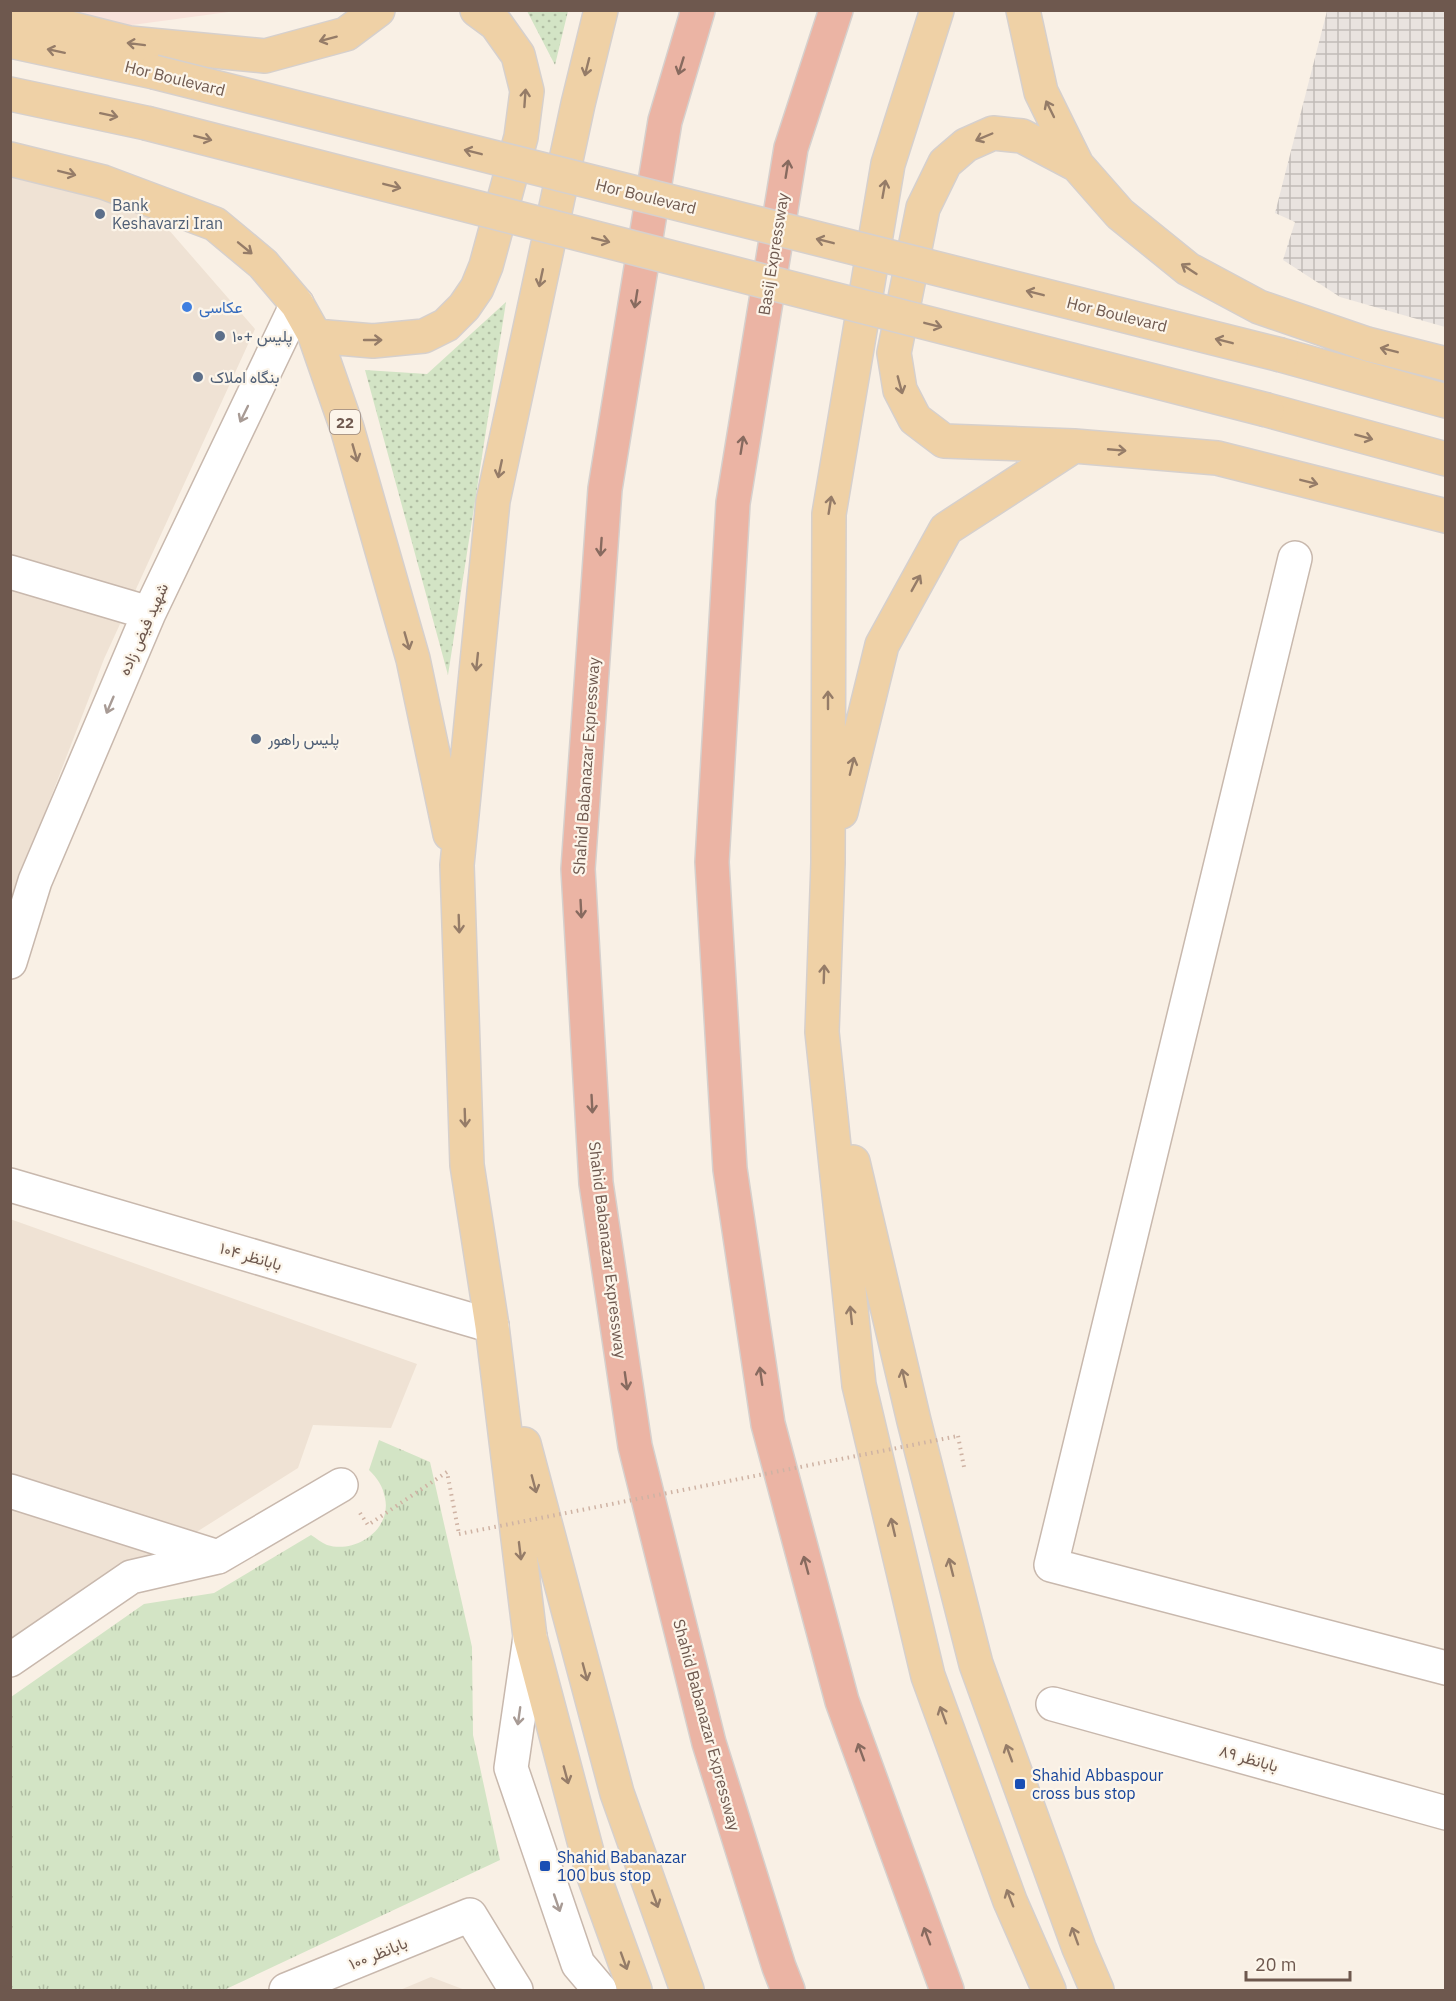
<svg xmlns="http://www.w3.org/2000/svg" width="1456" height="2001" viewBox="0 0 1456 2001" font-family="'IBM Plex Sans',Vazirmatn,sans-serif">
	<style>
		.residential { fill: #efe2d4 }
		.commercial { fill: #f8e2da }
		.industrial { fill: url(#industrial-grid) }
		.grass { fill: url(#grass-dots) }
		.park { fill: url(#park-tufts) }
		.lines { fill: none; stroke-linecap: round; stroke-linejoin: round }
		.minor-casing { stroke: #c8b8ad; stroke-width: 36 }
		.major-casing { stroke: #d6d0cd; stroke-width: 36 }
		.highway-casing { stroke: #d6d0cd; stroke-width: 36 }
		.path { stroke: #cfb3a4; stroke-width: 4; stroke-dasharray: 1.5 4.5; stroke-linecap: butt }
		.minor { stroke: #fff; stroke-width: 33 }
		.major { stroke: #efd1a6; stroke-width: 33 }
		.highway { stroke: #ebb4a4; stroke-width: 33 }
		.major-bridge-casing { stroke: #d6d0cd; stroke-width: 36; stroke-linecap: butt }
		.path-bridge { stroke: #cfb3a4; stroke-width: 4; stroke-dasharray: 1.5 4.5; stroke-linecap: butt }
		.major-bridge { stroke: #efd1a6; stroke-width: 33 }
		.oneway { stroke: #957c68 }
		.oneway2 { stroke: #876a5f }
		.oneway3 { stroke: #a89b95 }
		.service-dot { fill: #5c6f8a; stroke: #fcf5ea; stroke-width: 2 }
		.shop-dot { fill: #3f7fe0; stroke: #fcf5ea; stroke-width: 2 }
		.transit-dot { fill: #1a4fb4; stroke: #fcf5ea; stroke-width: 2 }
		.labels { text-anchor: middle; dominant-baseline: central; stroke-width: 4.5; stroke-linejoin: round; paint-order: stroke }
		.shield { fill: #fcf5ea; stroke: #99877d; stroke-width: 1.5 }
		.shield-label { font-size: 15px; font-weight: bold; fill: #6e584e }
		.street-label { font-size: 16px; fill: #6e584e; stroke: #fcf5ea }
		.service-label { font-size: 16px; fill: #4e5e75; stroke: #fcf5ea; text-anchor: start }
		.shop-label { font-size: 16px; fill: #366cbe; stroke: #fcf5ea; text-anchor: start }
		.transit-label { font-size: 16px; fill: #164399; stroke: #fcf5ea; text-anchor: start }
	</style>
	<defs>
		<pattern id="industrial-grid" width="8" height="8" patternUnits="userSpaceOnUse" patternTransform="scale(1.5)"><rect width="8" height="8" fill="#e9e3df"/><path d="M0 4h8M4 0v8" fill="none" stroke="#c1bbb7"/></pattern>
		<pattern id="grass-dots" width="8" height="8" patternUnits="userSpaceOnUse" patternTransform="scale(1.5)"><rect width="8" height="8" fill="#d3e4c5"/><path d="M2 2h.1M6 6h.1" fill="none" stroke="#afbca2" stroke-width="1.8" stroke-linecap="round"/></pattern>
		<pattern id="park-tufts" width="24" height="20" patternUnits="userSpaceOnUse" patternTransform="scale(1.5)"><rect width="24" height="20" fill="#d3e4c5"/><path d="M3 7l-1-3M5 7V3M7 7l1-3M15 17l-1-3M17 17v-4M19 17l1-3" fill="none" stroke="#afbca2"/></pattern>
	</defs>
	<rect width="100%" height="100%" fill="#f9f0e5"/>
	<!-- residential -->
	<path class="residential" d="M11,162l124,29 120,138 -151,330 -93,242z
		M10,1219l407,145 -26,64 -78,-3 -15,43 -287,181z
		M431,1977l34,13h-65z"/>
	<!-- commercial -->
	<path class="commercial" d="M63,11h173l-119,16z"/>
	<!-- industrial -->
	<path class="industrial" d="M1327,11h118v316l-105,-30 -57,-37 12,-38 -20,-9z"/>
	<!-- grass -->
	<path class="grass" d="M527,11h41l-13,54z
		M506,302l-58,373 -83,-305 62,4z"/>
	<!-- park -->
	<path class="park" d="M379,1440l51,22 42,185 1,88 27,125 -276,130h-213v-293l133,-93 70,-11 97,-58c5,3 11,8 16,10 29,9 65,-16 58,-47 -2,-12 -8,-20 -16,-28z"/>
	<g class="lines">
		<!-- minor casing -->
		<g class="minor-casing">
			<path id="minor" d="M1295,558l-244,1007 395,103
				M10,572l139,41
				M10,962l25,-81 114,-268 148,-309
				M10,1185l482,141
				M10,1491l208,66
				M530,1637l-19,131 67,196 22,26
				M10,1660l121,-83 87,-20 123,-72
				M1053,1704l393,109
				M286,1990l184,-75 46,75"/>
		</g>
		<!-- major casing -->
		<g class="major-casing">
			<path id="major" d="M601,10l-23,94 -85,397 -36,364 10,300 25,161 38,311 62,234 43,119
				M937,10l-49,154 -59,350 -1,349 -6,169 37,353 69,291 82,225 39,89
				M1023,10l18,82 36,73 43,49 68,55 71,38 108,37 79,20
				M10,13l119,30 136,13 81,-22 32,-24
				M10,41l144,31
				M10,94l136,29
				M10,159l93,23 112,42 48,40 34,40 18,32 32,92 66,231 37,175
				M315,336l58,5 51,-5 22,-11 18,-18 13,-19 9,-22 35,-129 6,-46 -9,-36 -22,-31 -19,-14
				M1281,355l165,46
				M1267,410l179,49
				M1074,446l-130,-5 -29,-22 -15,-29 -6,-37 29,-145 22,-45 21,-18 27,-12 29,3 55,29
				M841,812l41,-167 64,-116 128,-83 143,12 229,58
				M853,1162l61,259 62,243 103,284 18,42
				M524,1444l93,349 70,197"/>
		</g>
		<!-- highway casing -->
		<g class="highway-casing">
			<path id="highway" d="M698,10l-33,111 -60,368 -27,380 18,314 39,263 74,297 70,224 9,23
				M836,10l-45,138 -58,355 -21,359 18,307 38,255 74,277 105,289"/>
		</g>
		<!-- path -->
		<path class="path" d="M958,1436l6,31
			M360,1513l8,12 79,-53 12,62"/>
		<!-- minor -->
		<use href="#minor" class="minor"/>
		<!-- major -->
		<use href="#major" class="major"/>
		<!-- highway -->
		<use href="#highway" class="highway"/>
		<!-- major-bridge casing -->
		<g class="major-bridge-casing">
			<path id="major-bridge" d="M154,72l1127,283
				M146,123l1121,287"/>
		</g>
		<!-- path-bridge -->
		<path class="path-bridge" d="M459,1534l499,-98"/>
		<!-- major-bridge -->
		<use href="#major-bridge" class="major-bridge"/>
	</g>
	<!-- one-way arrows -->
	<defs><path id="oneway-shaft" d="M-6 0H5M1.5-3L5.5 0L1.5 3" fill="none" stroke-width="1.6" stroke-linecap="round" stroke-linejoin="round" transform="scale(1.5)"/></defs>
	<g class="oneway">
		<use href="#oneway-shaft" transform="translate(328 39) rotate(165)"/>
		<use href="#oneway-shaft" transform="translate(136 44) rotate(-173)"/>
		<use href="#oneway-shaft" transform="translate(56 51) rotate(-168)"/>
		<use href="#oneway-shaft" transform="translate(587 67) rotate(104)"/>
		<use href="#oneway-shaft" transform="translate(525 98) rotate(-86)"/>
		<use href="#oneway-shaft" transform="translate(1050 109) rotate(-116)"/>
		<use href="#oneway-shaft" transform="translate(109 115) rotate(12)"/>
		<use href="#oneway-shaft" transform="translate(984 137) rotate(157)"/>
		<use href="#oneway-shaft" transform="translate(203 138) rotate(14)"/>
		<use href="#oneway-shaft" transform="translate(473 152) rotate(-166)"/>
		<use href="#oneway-shaft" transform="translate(67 173) rotate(14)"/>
		<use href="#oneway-shaft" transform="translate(392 186) rotate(14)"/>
		<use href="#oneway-shaft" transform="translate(884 189) rotate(-80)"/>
		<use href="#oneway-shaft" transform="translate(601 240) rotate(14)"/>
		<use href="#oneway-shaft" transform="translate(825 241) rotate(-166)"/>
		<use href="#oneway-shaft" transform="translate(245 248) rotate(39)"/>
		<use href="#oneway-shaft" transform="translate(1189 269) rotate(-147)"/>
		<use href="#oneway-shaft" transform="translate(541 278) rotate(102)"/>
		<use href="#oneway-shaft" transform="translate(1035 293) rotate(-166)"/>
		<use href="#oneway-shaft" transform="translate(933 325) rotate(14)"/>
		<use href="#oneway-shaft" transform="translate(373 340)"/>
		<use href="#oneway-shaft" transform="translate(1224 341) rotate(-166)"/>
		<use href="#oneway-shaft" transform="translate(1389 350) rotate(-166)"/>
		<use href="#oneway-shaft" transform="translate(900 385) rotate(75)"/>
		<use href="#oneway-shaft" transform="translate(1364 437) rotate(15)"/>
		<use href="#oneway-shaft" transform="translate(1117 450) rotate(5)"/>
		<use href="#oneway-shaft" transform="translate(355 453) rotate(74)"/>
		<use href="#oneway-shaft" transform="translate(500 469) rotate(102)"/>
		<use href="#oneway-shaft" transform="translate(1309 482) rotate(14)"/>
		<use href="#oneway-shaft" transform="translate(830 505) rotate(-81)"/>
		<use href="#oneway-shaft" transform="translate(916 583) rotate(-61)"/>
		<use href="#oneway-shaft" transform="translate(407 641) rotate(74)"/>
		<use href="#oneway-shaft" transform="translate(477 662) rotate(96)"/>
		<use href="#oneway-shaft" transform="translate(828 700) rotate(-90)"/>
		<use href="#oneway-shaft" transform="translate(852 766) rotate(-76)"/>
		<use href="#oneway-shaft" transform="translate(459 924) rotate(88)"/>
		<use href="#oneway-shaft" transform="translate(824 974) rotate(-88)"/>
		<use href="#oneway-shaft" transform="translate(465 1118) rotate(88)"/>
		<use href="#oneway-shaft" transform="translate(851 1315) rotate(-96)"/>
		<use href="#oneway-shaft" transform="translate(904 1378) rotate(-103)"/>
		<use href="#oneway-shaft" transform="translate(534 1484) rotate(75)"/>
		<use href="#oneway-shaft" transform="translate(893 1527) rotate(-103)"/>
		<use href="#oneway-shaft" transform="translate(520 1551) rotate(83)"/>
		<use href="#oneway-shaft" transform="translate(951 1567) rotate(-104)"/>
		<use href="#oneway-shaft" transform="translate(585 1672) rotate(75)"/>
		<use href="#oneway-shaft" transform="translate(943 1715) rotate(-110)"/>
		<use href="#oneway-shaft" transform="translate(1009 1753) rotate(-110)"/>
		<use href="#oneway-shaft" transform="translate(566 1775) rotate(75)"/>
		<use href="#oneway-shaft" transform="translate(1010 1898) rotate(-111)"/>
		<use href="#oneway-shaft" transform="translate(655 1899) rotate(70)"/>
		<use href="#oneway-shaft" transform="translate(1075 1936) rotate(-110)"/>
		<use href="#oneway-shaft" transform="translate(624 1961) rotate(70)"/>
	</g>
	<g class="oneway2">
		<use href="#oneway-shaft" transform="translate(681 66) rotate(107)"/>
		<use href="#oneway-shaft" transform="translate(787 169) rotate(-81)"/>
		<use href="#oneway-shaft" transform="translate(636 299) rotate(99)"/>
		<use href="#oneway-shaft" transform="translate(742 445) rotate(-81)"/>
		<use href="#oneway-shaft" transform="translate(601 547) rotate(94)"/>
		<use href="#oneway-shaft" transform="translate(581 909) rotate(87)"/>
		<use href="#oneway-shaft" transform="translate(592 1104) rotate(87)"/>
		<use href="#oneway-shaft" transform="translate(761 1376) rotate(-98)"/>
		<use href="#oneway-shaft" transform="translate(626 1381) rotate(82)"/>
		<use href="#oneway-shaft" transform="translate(806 1565) rotate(-105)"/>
		<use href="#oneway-shaft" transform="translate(861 1752) rotate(-110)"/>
		<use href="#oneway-shaft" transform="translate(927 1936) rotate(-110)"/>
	</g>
	<g class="oneway3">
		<use href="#oneway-shaft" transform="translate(244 414) rotate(116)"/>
		<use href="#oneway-shaft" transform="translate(110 705) rotate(113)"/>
		<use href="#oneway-shaft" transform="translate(519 1716) rotate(98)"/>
		<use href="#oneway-shaft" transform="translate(557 1903) rotate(71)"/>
	</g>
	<!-- markers -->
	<g class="service-dot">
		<circle cx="100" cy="214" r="6"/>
		<circle cx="220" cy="336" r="6"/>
		<circle cx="198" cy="377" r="6"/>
		<circle cx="256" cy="739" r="6"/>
	</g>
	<circle class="shop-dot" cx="187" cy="307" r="6"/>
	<g class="transit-dot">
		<rect x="1014" y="1778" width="12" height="12" rx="3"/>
		<rect x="539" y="1860" width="12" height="12" rx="3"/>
	</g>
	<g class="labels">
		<!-- shield labels -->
		<rect class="shield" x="330" y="410" width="30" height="24" rx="4.5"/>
		<g class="shield-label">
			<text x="345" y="422">22</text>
		</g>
		<!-- street labels -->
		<g class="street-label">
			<text transform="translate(175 78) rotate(14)">Hor Boulevard</text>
			<text transform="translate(646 196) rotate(14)">Hor Boulevard</text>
			<text transform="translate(773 254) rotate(-81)">Basij Expressway</text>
			<text transform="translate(1117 314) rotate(14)">Hor Boulevard</text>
			<text transform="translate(143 629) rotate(-66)">شهید فیض زاده</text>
			<text transform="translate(586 766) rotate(-86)">Shahid Babanazar Expressway</text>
			<text transform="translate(608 1250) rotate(83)">Shahid Babanazar Expressway</text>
			<text transform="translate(251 1256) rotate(16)">بابانظر ۱۰۴</text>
			<text transform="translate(707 1725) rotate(75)">Shahid Babanazar Expressway</text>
			<text transform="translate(1249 1758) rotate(16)">بابانظر ۸۹</text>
			<text transform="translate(378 1953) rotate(-22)">بابانظر ۱۰۰</text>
		</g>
		<!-- service labels -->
		<g class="service-label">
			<text x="112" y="205">Bank<tspan x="112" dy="18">Keshavarzi Iran</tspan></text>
			<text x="232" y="336">پلیس +۱۰</text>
			<text x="210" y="377">بنگاه املاک</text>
			<text x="268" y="739">پلیس راهور</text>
		</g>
		<!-- shop labels -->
		<g class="shop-label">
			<text x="199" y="307">عکاسی</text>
		</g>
		<!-- transit labels -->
		<g class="transit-label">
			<text x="1032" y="1775">Shahid Abbaspour<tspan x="1032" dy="18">cross bus stop</tspan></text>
			<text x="557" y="1857">Shahid Babanazar<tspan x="557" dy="18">100 bus stop</tspan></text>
		</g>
	</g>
	<!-- border -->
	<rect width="1456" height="2001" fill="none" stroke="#6e584e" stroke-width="24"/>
	<!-- scale -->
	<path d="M1246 1971v9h104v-9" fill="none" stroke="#6e584e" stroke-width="3"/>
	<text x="1255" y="1971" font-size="18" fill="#6e584e" stroke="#fcf5ea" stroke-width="4.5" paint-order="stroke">20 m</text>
</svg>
